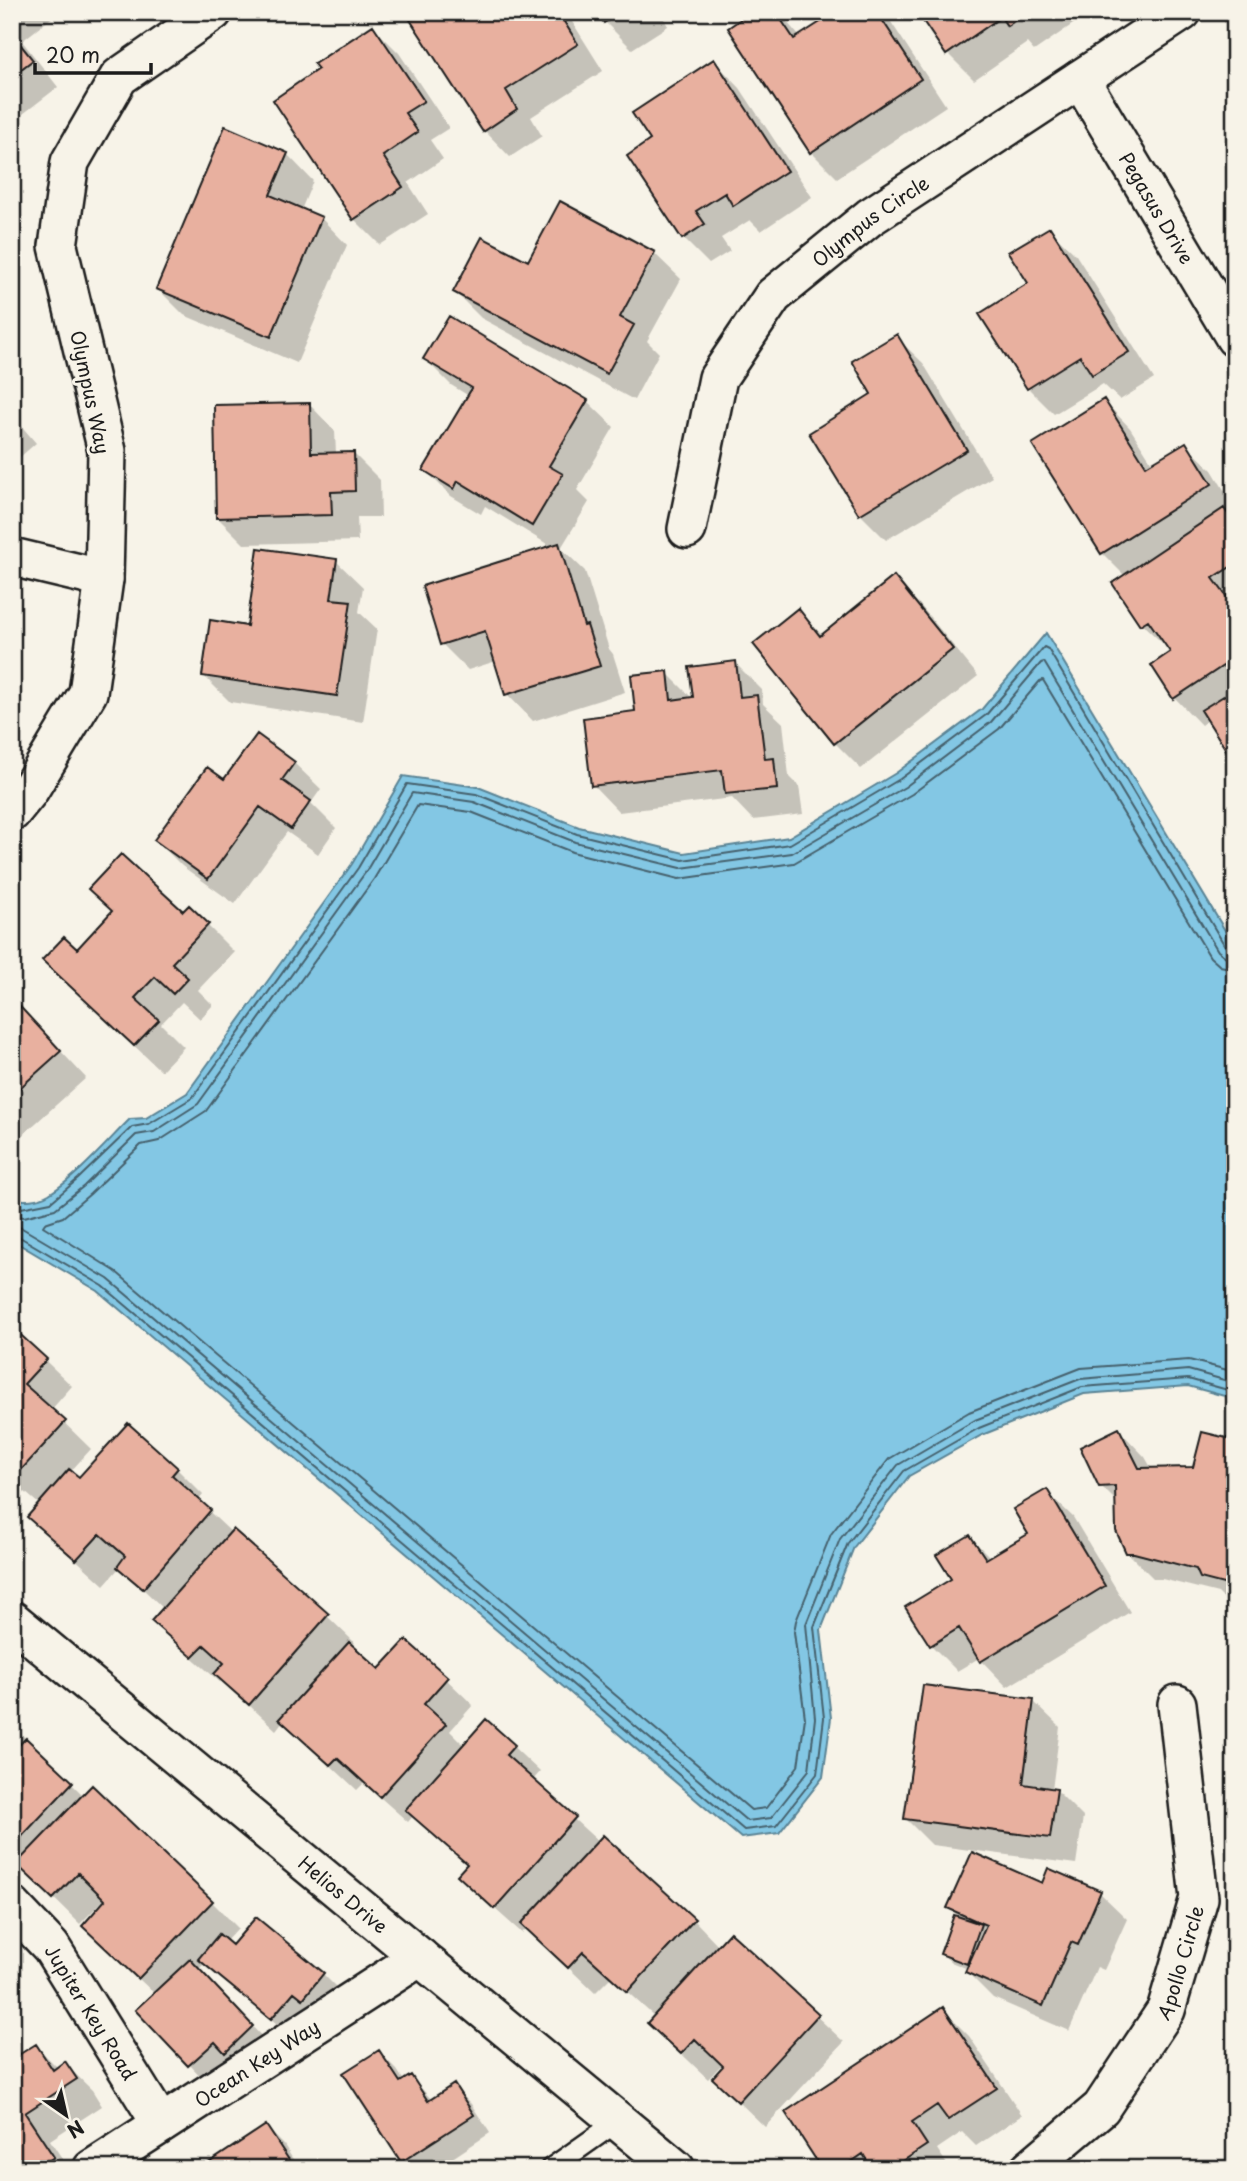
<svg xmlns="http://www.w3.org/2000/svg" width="1247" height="2181" viewBox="0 0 1247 2181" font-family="'Playpen Sans',sans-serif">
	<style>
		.water { fill: #83c7e4; stroke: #5a8394; stroke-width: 2 }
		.shadow { fill: #0003 }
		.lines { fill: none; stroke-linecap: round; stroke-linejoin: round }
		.shore { stroke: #45606c; stroke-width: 2 }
		.building { fill: #e8b09f; stroke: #1c1c1c; stroke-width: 2 }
		.lane-casing { stroke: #1c1c1c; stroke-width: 24 }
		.street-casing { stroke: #1c1c1c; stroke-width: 42 }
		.lane { stroke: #f7f3e8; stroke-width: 19 }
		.street { stroke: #f7f3e8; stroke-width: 37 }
		.labels { text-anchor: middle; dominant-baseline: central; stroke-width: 6; stroke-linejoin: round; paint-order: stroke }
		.street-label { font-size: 19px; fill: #1c1c1c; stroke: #f7f3e8 }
	</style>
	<rect width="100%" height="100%" fill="#f7f3e8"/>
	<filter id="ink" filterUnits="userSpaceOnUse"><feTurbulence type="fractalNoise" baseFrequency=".0143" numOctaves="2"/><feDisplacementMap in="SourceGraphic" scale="14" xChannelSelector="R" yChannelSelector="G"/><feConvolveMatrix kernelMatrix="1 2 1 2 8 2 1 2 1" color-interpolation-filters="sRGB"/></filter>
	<g filter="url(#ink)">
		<!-- water -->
		<path class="water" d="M1046,633l189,314v452l-47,-13 -104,8 -102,41 -73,41 -55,71 -33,83 10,88 -8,59 -44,56 -38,5 -643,-547 -86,-51v-42c11,4 27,2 37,-4 30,-19 56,-50 81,-75l16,-1 41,-25 165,-229 51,-88 75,11 101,40 105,26 105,-16 107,-64 86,-64z"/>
		<!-- shadow -->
		<path class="shadow" d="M12,12h47l-37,29 36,46 -39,30 -7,-6z
			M408,12h158l37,59 -72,46 11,19 -32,21 -26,-27z
			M599,12h61l8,14 -36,23 -27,-27z
			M755,12h23l22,25 39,-25h42l10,10 55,84 -109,72 -26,-26z
			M919,12h150l7,10 -42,29 -7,-8 -53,37 -27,-27z
			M373,27l26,26 50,75 -19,12 13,19 -35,24 20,31 -48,31 -26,-26 -33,-149z
			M714,61l26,27 72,109 -51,34 -11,-11 -29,18 9,13 -21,13 -26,-26 -30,-97z
			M287,154l26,27 -12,29 20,8 26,27 -50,118 -113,-48 -26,-26z
			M1049,229l27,26 78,124 -34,21 -17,-16 -49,30 -26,-26 2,-104z
			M654,253l27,26 -34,62 12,12 -25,47 -153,-82 -26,-26 74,-28z
			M896,337l27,26 69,114 -106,63 -26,-26 14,-119z
			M425,359l162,42 27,26 -37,63 12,12 -28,46 24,23 24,78 4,5 12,38 -92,29 -26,-27 -11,-33 -28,9 -26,-26 110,-97 -67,-41 -4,8 -30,-18 -26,-26 44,-74 -18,-11z
			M1104,401l26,27 23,36 32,-20 27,26 23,38v5l-6,3 6,6v238l-26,-41 -8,6 -26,-27 -22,-33 19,-13 -30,-28 -17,-48 -23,-23z
			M309,404l26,27 1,23 17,-1 27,27 1,37h-24l1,24 -114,3 -26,-26z
			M12,415l24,28 -24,21z
			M336,561l27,26 -4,25 18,17 -14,93 -133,-20 -27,-27z
			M894,579l26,26 58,71 -117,93 -26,-26 -37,-133 25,26z
			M735,663l27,27 1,14 20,19 6,53 10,10 4,28 -50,6 -21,-22 -113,14 -26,-27 44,-72 30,-40 28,28z
			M294,763l27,26 -10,14 25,25 -18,26 -31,-22 -52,72 -53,-38 -26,-26 68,-59z
			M189,907l45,45 -36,38 15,15 -13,14 -18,-17 -21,22 23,23 -23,24 -90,-85 6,-34 37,-40 69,2z
			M12,999l74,79 -69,62 -5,-4z
			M12,1329l60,57 -21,24 40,39 -21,23 9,8 98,-11 26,26 -5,6 34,32 95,83 27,26 -4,4 29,26 67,7 27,26 -23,26 15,15 21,-25 54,51 -8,9 67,61 95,78 26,27 10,-12 114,107 -79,85 -51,-49 11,-11 -3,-3 -14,15 -59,-56 6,-6 -44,-40 -16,16 -68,-65 -5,5 -36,-32 -18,-35 -55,-50 -5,6 -44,-39 -7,7 -74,-69 -7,9 -54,-50 -2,2 -40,-35 -27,-26 11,-12 -44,-42 -16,18 -75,-68 11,-12 -15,-13 -13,13z
			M1119,1430l26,27 7,12h42l41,-27v163l-6,-1 -11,-11 -56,-14h-8l-27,-27 -10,-50 -16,-16z
			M1046,1491l27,26 57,95 -123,75 -28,-29 -22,13 -26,-26 39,-108 21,21 40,-24z
			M1033,1701l27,26 -8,63h4l27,27 -7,47 -144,-19 -26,-26z
			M12,1725l72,71 128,106 26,26 -13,14 7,6 91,26 18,18 -51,43 -85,-72 -7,7 72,75 -63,38 -69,-73 17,-16 -45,-42 1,-54 -3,-3 -28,29 -55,-54 -2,2 -11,-10z
			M1049,1871l51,22 27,26 -23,51 -7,-3 -28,64 -76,-33 -26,-26 1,-3 -17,-7 -9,-8 14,-40 -7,-6 94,-23z
			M943,2010l26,26 53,79 -46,31 -14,-14 -25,17 13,20h-126z
			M36,2046l22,22 7,-4 27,26 10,16 -52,34 19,29h-57v-110z
			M379,2052l18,18 7,11 7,-4 21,23 21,-14 18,18 19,29 -54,36h-25l-8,-8z
			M266,2127l18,18 15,24h-95z"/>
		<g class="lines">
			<!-- shore -->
			<path class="shore" d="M1235,969l-15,-3 -10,-9 -167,-277 -3,1 -41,48 -87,65 -118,69 -115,16 -107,-27 -101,-40 -53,-7 -44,74 -168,232 -47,30 -18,4 -51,49 -27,23 -18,6 -2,3 72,45 636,539 15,-2 32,-42 7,-48 -11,-86 2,-11 35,-87 58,-75 80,-47 112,-44 108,-8 46,12
				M12,1205l9,3 30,-6 27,-23 54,-52 17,-3 43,-26 166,-230 49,-84 69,10 101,40 106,26 107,-16 110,-65 86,-64 58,-68 4,2 177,297 10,4
				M12,1215l12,2 31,-8 29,-23 52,-51 18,-3 44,-28 167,-231 47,-80 62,9 101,40 106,26 111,-15 113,-66 86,-65 50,-59 3,-1 174,289 8,6 9,2
				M12,1226l10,2 86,51 639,542 24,-3 38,-48 6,-52 -9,-94 34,-85 58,-74 77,-45 105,-41 108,-9 47,13
				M12,1235l6,1 85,50 641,544 32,-4 41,-52 7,-56 -10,-91 34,-84 56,-72 75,-43 103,-41 106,-8 47,13"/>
		</g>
		<!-- building -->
		<path class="building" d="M405,12h153l20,32 -72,46 11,19 -34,23z
			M597,12h25l-18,11z
			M751,12h25l18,27 42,-27h41l44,67 -111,74 -82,-125z
			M917,12h110l-20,14 -6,-9 -55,38z
			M373,25l51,76 -19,12 13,19 -35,24 20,31 -50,33 -80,-120 45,-31 -4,-5z
			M12,34l21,26 -21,16z
			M714,59l73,112 -54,35 -8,-13 -29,18 9,13 -23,15 -55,-83 23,-16 -18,-27z
			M225,126l63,27 -18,42 52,22 -51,120 -115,-48z
			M560,201l95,51 -35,65 14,8 -27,49 -154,-82 29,-55 46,24z
			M1050,227l79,125 -37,23 -12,-19 -53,33 -48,-75 49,-31 -20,-31z
			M449,316l139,84 -39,66 14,8 -31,52 -74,-45 -4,8 -31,-19 49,-82 -49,-29z
			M897,334l70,116 -108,65 -50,-82 62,-39 -19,-33z
			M1104,399l42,67 40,-24 26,42 -111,70 -69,-110z
			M310,403l1,50 43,-1 1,39 -24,1 1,23 -116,3 -2,-113z
			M1224,508l11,17v39l-22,14 22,30v50l-62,41 -22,-34 19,-13 -22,-32 -8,5 -28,-42z
			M559,543l25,83 3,-1 13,41 -95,29 -20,-64 -45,14 -18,-59z
			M258,548l79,11 -6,40 20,2 -14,95 -135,-20 8,-56 37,6z
			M894,576l59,73 -119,95 -81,-100 45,-36 22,28z
			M736,661l4,36 17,-2 8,64 9,-1 3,31 -52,5 -3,-24 -131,16 -8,-68 52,-7 -4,-36 37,-4 3,29 22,-3 -4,-30z
			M1235,689v75l-34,-54z
			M257,734l38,28 -13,18 29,21 -20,28 -31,-22 -52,72 -54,-39 53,-73 17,12z
			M121,854l62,57 6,-6 20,19 -37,39 16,15 -15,16 -18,-17 -20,21 24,22 -25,26 -92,-86 22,-23 13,12 35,-38 -24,-22z
			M12,998l49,53 -49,44z
			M12,1327l35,32 -23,25 42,37 -54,59z
			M128,1423l50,45 -6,7 39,35 -68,79 -26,-22 8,-11 -25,-22 -24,26 -49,-43 42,-48 10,8z
			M1119,1428l20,40 54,-1 9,-35 33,8v147l-35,-9 -4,-9 -62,-16h-8l-10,-22 -1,-45 -16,1 -19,-40z
			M1047,1489l58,97 -125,76 -21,-34 -29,18 -25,-39 46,-28 -15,-24 34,-20 16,24 42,-25 -15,-25z
			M233,1529l96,85 -80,91 -35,-31 10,-11 -20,-18 -12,12 -41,-36z
			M406,1640l42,37 -24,27 22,20 -66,73 -43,-39 -7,7 -51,-46 70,-77 30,27z
			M923,1685l111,14 -11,85 34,5 -7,49 -146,-19z
			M486,1719l29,26 -9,10 70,62 -82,92 -37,-34 10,-11 -62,-54z
			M26,1738l47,44 -61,65v-95z
			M92,1785l121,116 -75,78 -56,-53 23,-26 -27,-27 -25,26 -37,-35z
			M603,1835l92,84 -68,73 -44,-40 -15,16 -47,-44z
			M972,1852l70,31 6,-15 53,23 -23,54 -7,-3 -28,64 -78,-34 21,-47 -39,-17z
			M954,1915l27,9 -14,40 -27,-10z
			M256,1917l68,56 -21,26 -9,-7 -23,27 -73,-60 21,-25 13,11z
			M730,1932l89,82 -81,88 -26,-24 11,-12 -28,-27 -14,15 -34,-31z
			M190,1959l63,67 -28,27 -10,-11 -27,24 -53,-56z
			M943,2007l54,81 -49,32 -11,-15 -25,17 15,23 -36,24h-19l-9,-15 -22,15h-19l-37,-57z
			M36,2044l17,26 12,-9 12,18 -52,34 29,44 -18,12h-11l-8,-11 -5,4v-103z
			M379,2050l21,32 11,-7 17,26 26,-17 20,31 -73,47 -58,-89z
			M266,2125l29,44h-93l-1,-1z"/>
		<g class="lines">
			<!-- lane casing -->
			<g class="lane-casing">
				<path id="lane" d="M550,2169l68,-48"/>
			</g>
			<!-- street casing -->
			<g class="street-casing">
				<g id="street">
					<path id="s1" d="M1080,79l155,259"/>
					<path id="s2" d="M687,529l31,-151 55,-82 97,-79 312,-205"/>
					<path d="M12,557l92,22"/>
					<path d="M12,812l17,-21 59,-98 16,-114 3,-128 -49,-205 12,-84 49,-85 94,-65"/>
					<path id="s3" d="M12,1620l664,549"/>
					<path id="s4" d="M12,1906l39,41 110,177"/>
					<path id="s5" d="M92,2169l328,-212"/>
					<path id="s6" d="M1029,2169l72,-61 65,-98 33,-112 -22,-194"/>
				</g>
			</g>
			<!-- lane -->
			<use href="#lane" class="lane"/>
			<!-- street -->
			<use href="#street" class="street"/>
		</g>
	</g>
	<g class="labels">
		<!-- street labels -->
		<g class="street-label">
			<text stroke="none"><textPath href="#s1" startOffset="150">Pegasus Drive</textPath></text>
			<text stroke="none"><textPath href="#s2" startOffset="376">Olympus Circle</textPath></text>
			<text transform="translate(91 392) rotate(78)">Olympus Way</text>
			<text stroke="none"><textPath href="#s3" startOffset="430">Helios Drive</textPath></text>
			<text stroke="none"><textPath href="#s6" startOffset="262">Apollo Circle</textPath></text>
			<text stroke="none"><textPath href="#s4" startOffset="133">Jupiter Key Road</textPath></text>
			<text stroke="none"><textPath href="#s5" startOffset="196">Ocean Key Way</textPath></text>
		</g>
	</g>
	<!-- margin -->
	<rect width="1247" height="2181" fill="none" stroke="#f7f3e8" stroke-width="42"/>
	<rect x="21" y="21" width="1205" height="2139" fill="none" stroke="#1c1c1c" stroke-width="2.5" filter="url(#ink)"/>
	<!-- north arrow -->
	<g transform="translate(66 2115) rotate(146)" stroke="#f7f3e8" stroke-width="5" paint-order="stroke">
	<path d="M0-5L12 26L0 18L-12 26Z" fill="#1c1c1c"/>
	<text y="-10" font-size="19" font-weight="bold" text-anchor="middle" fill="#1c1c1c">N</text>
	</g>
	<!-- scale -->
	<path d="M35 63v10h116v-10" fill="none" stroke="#1c1c1c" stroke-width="3.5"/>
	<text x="46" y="63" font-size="21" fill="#1c1c1c" stroke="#f7f3e8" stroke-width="5" paint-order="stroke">20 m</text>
</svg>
